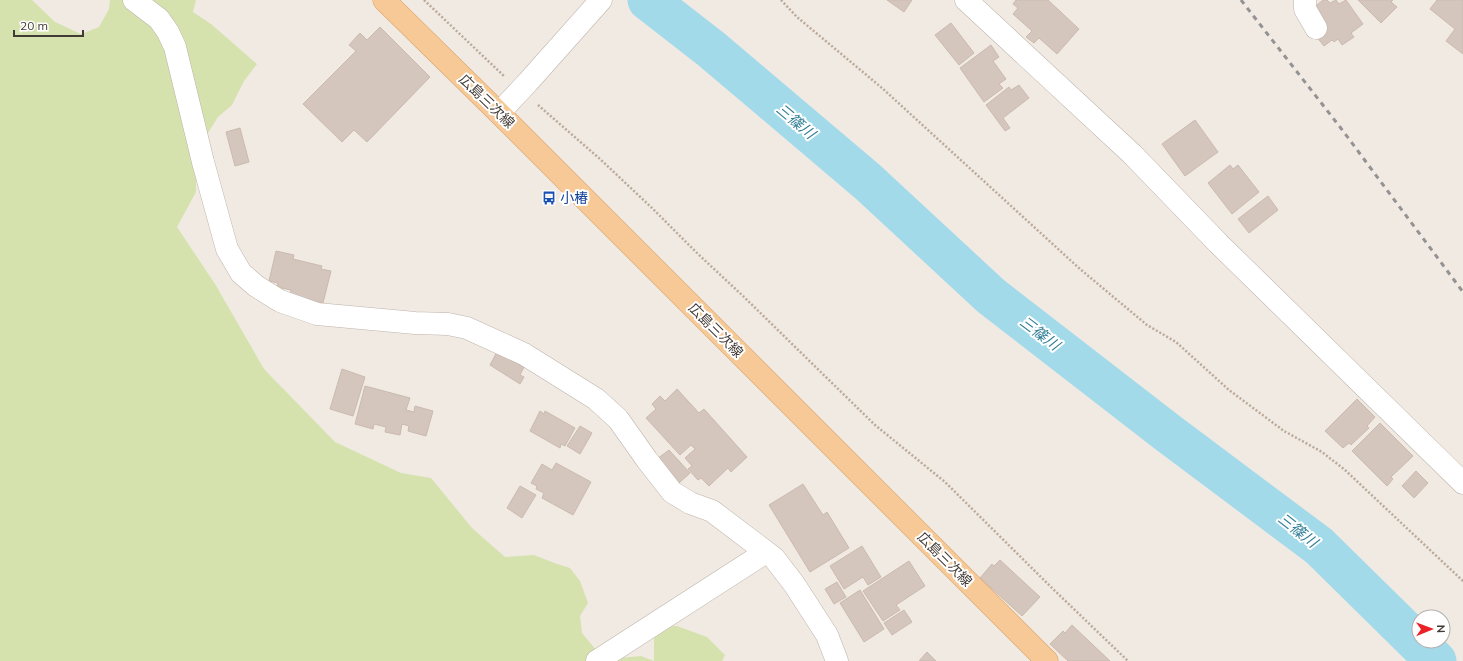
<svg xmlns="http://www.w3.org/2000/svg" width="1463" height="661" viewBox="0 0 1463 661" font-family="Mulish,'Noto Sans JP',sans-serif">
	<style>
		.green { fill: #d5e2ae }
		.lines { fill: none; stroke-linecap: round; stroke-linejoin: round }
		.river { stroke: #a3daea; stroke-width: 41 }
		.building { fill: #d4c6bd; stroke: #cbbaae }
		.minor-casing { stroke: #beb3aa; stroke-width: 23 }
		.major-casing { stroke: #daa268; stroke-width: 23 }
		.path { stroke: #bba999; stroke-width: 2.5; stroke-dasharray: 2 2; stroke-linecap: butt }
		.minor { stroke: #fff; stroke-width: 22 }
		.major { stroke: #f6c996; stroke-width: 22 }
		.rail { stroke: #939393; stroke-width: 3; stroke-dasharray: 5 5; stroke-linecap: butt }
		.labels { text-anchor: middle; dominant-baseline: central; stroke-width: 4; stroke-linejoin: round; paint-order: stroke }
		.street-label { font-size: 14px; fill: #423a34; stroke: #fff }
		.transit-label { font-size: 14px; fill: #164399; stroke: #fff; text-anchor: start }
		.water-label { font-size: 15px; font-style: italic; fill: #327f96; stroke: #fff }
	</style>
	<rect width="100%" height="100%" fill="#f0eae3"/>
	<!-- green -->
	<path class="green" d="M0,0h32l23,22 26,12 18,-7 10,-18 1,-9h86l-3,12 18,12 46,40 -13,17 -12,24 -14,12 -22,35v40l-19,35 38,57 49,85 71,73 66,31 30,5 41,50 33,29 29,-2 23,9 13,4 10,13 8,22 -8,13 2,17 15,18 23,7 21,-2 13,5v-25l12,-10h11l30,11 18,18 -3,6h-722z"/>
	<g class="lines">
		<!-- river -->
		<path class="river" d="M648,0l63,49 157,133 123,114 177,137 151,113 117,115"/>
	</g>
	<!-- building -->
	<path class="building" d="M887,0h25l-8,12z
		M1016,0h32l31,29 -22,25 -18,-16 -5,5 -8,-6 6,-6 -19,-17 5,-6 -5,-4z
		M1323,0h4l3,3 6,-3 3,4 7,-4 17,24 -12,9 3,4 -12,8 -4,-6 -4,3 -2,-2 -8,6 -8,-10 -5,-26z
		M1358,0h35l-2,2 6,5 -16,16z
		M1437,0h26v54l-17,-13 9,-12 -25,-20z
		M951,23l23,30 -15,12 -24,-30z
		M380,27l50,50 -63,65 -13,-12 -12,12 -39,-38 53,-53 -7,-6 11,-12 7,7z
		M991,45l8,12 -6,4 13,18 -7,5 4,4 -19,14 -24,-34z
		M1019,85l10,13 -26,20 7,10 -5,3 -19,-26 23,-18 2,3z
		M1195,120l23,32 -33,24 -23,-32z
		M240,128l9,34 -14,4 -9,-34z
		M1230,165l3,4 5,-4 21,27 -27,22 -24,-31z
		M1268,196l10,14 -29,23 -11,-14z
		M276,251l18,4 -1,4 29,7 -1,3 10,2 -8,32 -33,-8 1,-5 -14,-3 1,-4 -9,-2z
		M497,352l27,15 -4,8 4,2 -4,7 -30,-19z
		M342,369l23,8 -12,39 -23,-7z
		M365,386l45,12 -4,12 8,2 1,-6 18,5 -7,25 -18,-5 1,-5 -7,-2 -2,11 -15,-3 1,-5 -12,-3 -1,5 -18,-5z
		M677,389l22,24 5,-4 43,48 -16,15 -3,-4 -19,18 -8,-8 -3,2 -10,-11 4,-3 -7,-8 10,-9 -4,-4 -11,10 -34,-37 10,-9 -4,-5 8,-8 5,5z
		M1357,399l18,18 -8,9 2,2 -18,17 -2,-2 -6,5 -18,-17z
		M540,411l4,3 1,-3 30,17 -10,18 -4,-2 -1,4 -30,-17z
		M1380,423l33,33 -22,21 2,2 -6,7 -35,-35z
		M580,426l12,7 -12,21 -13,-8z
		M669,450l21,23 -12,11 -21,-25z
		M556,463l35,19 -18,33 -31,-17 2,-5 -8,-4 1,-3 -6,-3 11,-19 10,6z
		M1416,471l12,12 -14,15 -12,-12z
		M803,484l20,31 4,-3 22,36 -39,24 -41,-67z
		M520,486l16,9 -14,23 -15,-10z
		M862,546l19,31 -13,8 -5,-8 -19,12 -14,-23z
		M1000,560l40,37 -18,19 -42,-38 12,-14 2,2z
		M909,561l16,25 -29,19 4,5 -17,11 -20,-30z
		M837,582l9,15 -12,7 -9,-15z
		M860,590l24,39 -20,13 -24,-39z
		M904,610l8,12 -20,13 -8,-12z
		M1072,625l38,36h-42l-18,-17 13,-13 2,2z
		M927,652l9,9h-17z"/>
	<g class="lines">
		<!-- minor casing -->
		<g class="minor-casing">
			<path id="minor" d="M134,0l25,19 9,13 7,15 28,115 24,87 14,24 15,13 24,15 37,13 98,9 33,1 19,4 57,26 72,45 22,20 29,41 25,32 18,11 22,8 62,47 20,26 33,51 10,26
				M966,0l166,154 86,89 245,240
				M1305,0v9l11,19
				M499,113l29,-31 73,-82
				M597,661l169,-109"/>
		</g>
		<!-- major casing -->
		<g class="major-casing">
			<path id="major" d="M384,0l115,113 548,548"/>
		</g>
		<!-- path -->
		<path class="path" d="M424,0l80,76
			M781,0l16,17 85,71 198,181 67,56 29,17 53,48 55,41 38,21 23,18 118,111
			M538,105l62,54 52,49 46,46 45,42 132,129 70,57 108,107 75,72"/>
		<!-- minor -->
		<use href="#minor" class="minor"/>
		<!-- major -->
		<use href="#major" class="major"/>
		<!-- rail -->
		<path class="rail" d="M1241,0l99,127 123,165"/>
	</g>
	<!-- icons -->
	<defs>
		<g id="bus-bare" transform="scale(1.08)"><path d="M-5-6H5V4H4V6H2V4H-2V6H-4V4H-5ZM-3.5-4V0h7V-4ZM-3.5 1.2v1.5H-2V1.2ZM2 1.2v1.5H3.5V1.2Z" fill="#1a4fb4" stroke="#fff" stroke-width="2.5" paint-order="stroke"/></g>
	</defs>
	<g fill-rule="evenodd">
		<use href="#bus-bare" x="549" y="198"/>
	</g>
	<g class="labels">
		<!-- street labels -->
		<g class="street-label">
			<text transform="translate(487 101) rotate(44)">広島三次線</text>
			<text transform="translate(716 330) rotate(45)">広島三次線</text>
			<text transform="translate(945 559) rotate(45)">広島三次線</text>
		</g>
		<!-- transit labels -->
		<g class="transit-label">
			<text x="560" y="198">小椿</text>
		</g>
		<!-- water labels -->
		<g class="water-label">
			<text transform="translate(796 121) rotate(40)">三篠川</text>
			<text transform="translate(1040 333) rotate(37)">三篠川</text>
			<text transform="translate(1298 530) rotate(38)">三篠川</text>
		</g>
	</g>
	<!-- north arrow -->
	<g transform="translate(1431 629) rotate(89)"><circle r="19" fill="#ffffff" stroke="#b3b0ae"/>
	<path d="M0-3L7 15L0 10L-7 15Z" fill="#ea2129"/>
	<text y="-6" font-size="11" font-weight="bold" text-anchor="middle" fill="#423a34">N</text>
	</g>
	<!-- scale -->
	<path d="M14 30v6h69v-6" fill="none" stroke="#423a34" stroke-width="2"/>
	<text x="20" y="30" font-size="12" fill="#423a34" stroke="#ffffff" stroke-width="3" paint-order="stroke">20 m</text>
</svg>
